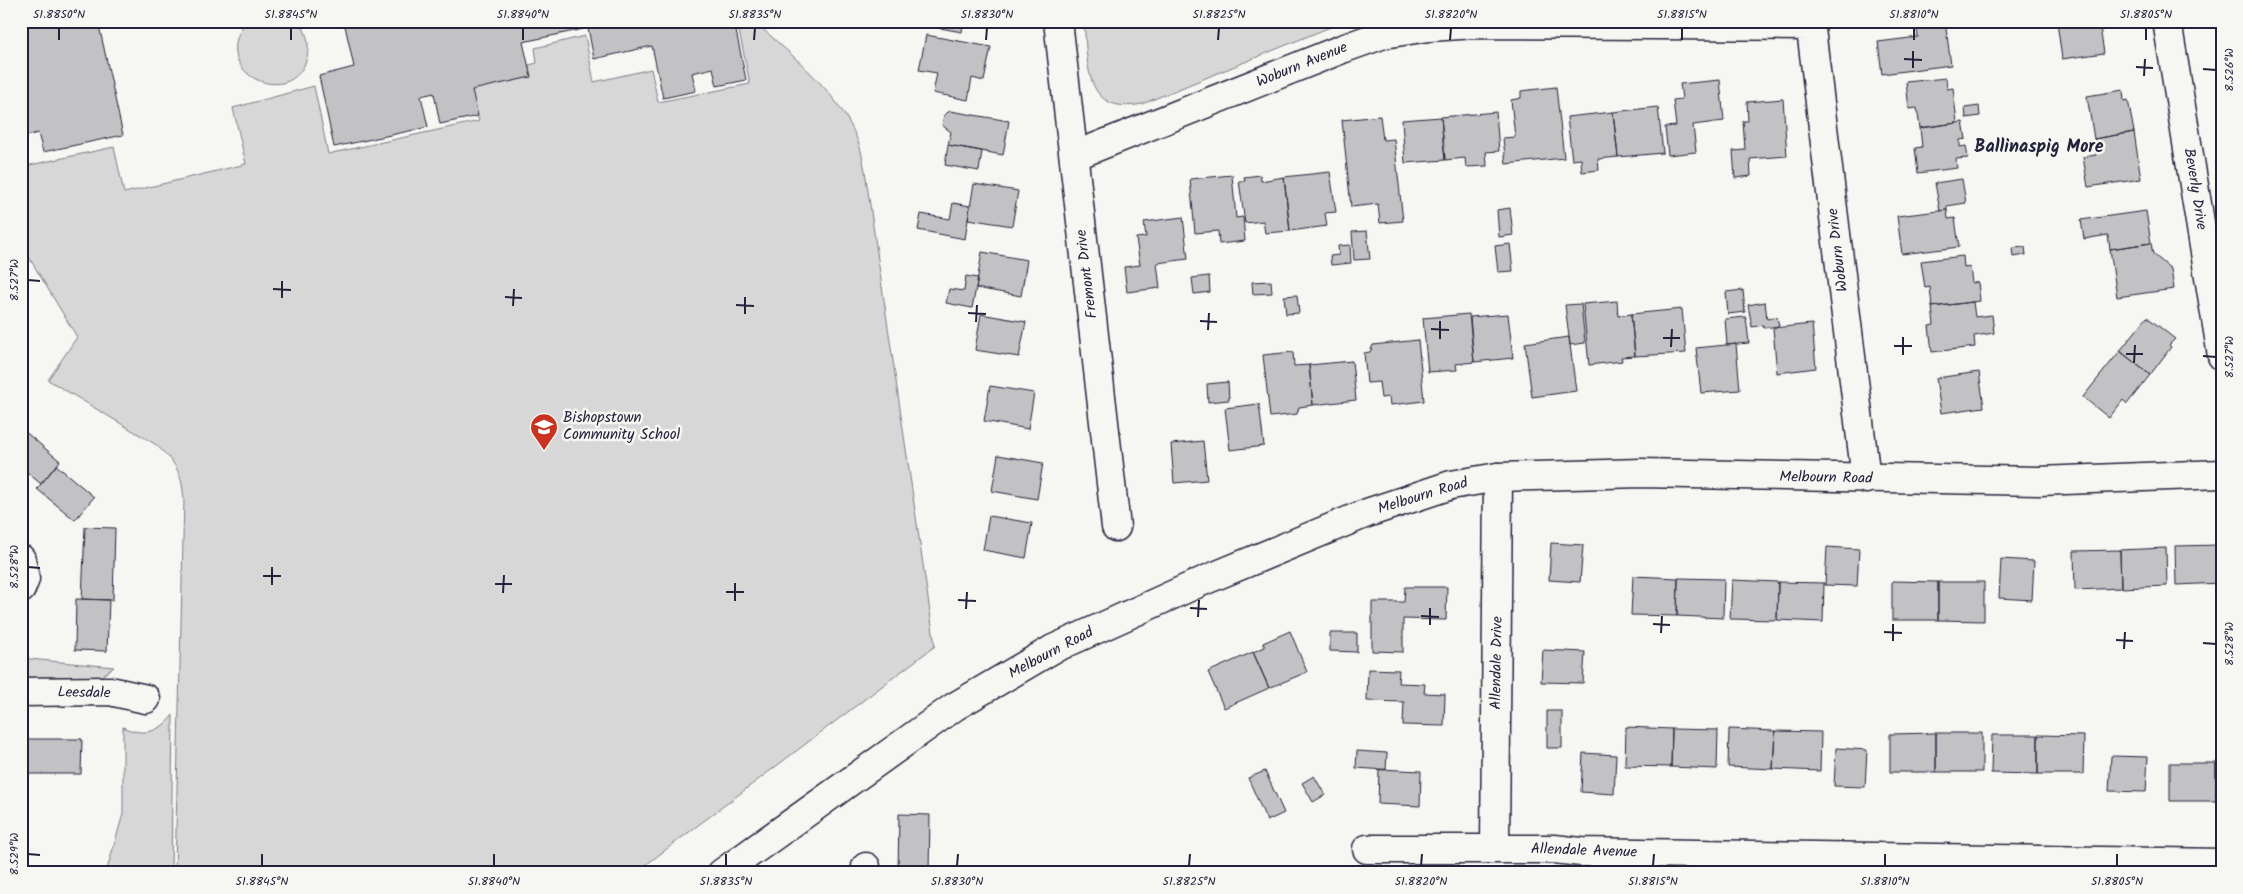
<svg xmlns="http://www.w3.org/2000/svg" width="2243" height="894" viewBox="0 0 2243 894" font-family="Kalam,sans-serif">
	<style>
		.green { fill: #d7d7d7; stroke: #7c7c89 }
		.building { fill: #c2c2c4; stroke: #22223b }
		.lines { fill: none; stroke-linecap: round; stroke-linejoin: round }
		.street-casing { stroke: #22223b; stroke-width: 31 }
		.secondary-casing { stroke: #22223b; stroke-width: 31 }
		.street { stroke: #f6f6f2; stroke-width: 28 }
		.secondary { stroke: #f6f6f2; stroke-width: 28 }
		.ticks { fill: none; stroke: #22223b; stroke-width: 2 }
		.labels { text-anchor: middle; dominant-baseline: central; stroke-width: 5; stroke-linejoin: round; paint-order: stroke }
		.street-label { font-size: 15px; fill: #22223b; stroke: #f6f6f2 }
		.poi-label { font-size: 15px; fill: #22223b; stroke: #f6f6f2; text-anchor: start }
		.quarter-label { font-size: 18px; font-weight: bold; fill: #22223b; stroke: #f6f6f2 }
		.neatline { fill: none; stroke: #22223b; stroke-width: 2 }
		.ticks-label { font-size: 12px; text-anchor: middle; fill: #22223b }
	</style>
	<rect width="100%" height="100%" fill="#f6f6f2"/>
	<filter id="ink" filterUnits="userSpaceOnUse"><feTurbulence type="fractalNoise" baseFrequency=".02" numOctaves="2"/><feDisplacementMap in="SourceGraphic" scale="10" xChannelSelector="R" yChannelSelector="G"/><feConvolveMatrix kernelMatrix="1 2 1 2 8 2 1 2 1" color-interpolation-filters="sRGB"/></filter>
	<g filter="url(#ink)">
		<!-- green -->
		<path class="green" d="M246,21h52c9,10 12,22 9,36 -13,54 -101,18 -61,-36z
			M737,21h17c38,35 87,72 105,123 3,9 4,18 6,27l70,475 -300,227h-460l9,-374c-3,-29 -8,-36 -29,-55l-107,-64 29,-43 -56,-93v-77l93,-20 10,46 122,-29 -13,-56 81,-22 14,68 151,-33 -9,-32 60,-12 -1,-12 8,-2 -2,-15 50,-12 9,46 57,-13 7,33 92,-18z
			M775,21h46l-38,8z
			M1084,21h261l-203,83c-59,12 -54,-42 -58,-83z
			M21,643l8,16 85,8 -14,10 -79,1z
			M173,715l-2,158h-65l17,-59v-87c20,10 37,5 50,-12z"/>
		<!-- building -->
		<path class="building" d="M21,21h77l25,114 -80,17 -5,-19 -17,4z
			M344,21h390l12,59 -29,6 -4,-18 -21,5 4,18 -33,7 -11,-52 -58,13 -6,-31 -65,14 8,35 -59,13 6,26 -38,8 -6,-31 -13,3 7,31 -94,20 -15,-71 35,-9z
			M930,21h33l-1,11 -33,-6z
			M1916,21h29l6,44 -69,9 -4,-32 40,-5z
			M2099,21l5,32 -42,6 -5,-37z
			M926,35l65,12 -7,34 -12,-3 -4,22 -35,-7 4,-20 -18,-3z
			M1946,78l1,11 6,-1 4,35 -37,5 -3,-20 -8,1 -3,-27z
			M1720,80l4,41 -31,4 3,27 -28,3 -3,-28 11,-1 -3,-26 9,-1 -2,-15z
			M1556,87l8,71 -58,6 -3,-26 12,-1 -4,-37 10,-2v-7z
			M2123,90l1,11 4,-1 6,32 -40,7 -7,-43z
			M1783,99l4,57 -37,3 1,17 -16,2 -2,-27 12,-1 -2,-29h5l-1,-19z
			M1979,106l1,10 -14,2 -1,-10z
			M1658,107l5,46 -45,4 -5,-45z
			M950,111l59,10 -6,34 -55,-10 3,-13 -9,-7 2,-10z
			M1496,112l3,39 -13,1 1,14 -21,1 -1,-9 -20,2 -4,-43z
			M1613,112l5,45 -20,2 1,11 -17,2 -1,-13 -9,1 -5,-43z
			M1380,116l3,24 11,-1 9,82 -23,2 -2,-19 -27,3 -9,-87z
			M1441,117l4,43 -40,3 -3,-43z
			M1963,122l3,17 -6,1v7l6,-1 2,12 -12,1 1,9 -39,5 -3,-25 7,-1 -2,-19z
			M2134,132l7,47 -53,8 -5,-30 13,-2 -2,-16z
			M948,145l34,6 -3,20 -34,-6z
			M1330,172l6,40 -11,1 2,13 -37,5 -6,-54z
			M1232,175l4,43 7,-1 2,24 -26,3 -1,-13 -23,2 -5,-54z
			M1260,175l1,6 23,-4 6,54 -25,2 -2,-12 -18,2 -6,-42h6l-1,-4z
			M1962,179l4,24 -19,3v4l-7,1 -5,-28z
			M974,184l44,7 -6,35 -44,-7z
			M953,203l17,3 -5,33 -47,-9 3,-16 29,5z
			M1510,208l3,27 -14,2 -2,-27z
			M1947,210l1,9 7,-1 4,29 -57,7 -5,-38z
			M2146,211l5,32 -41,6 -2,-14 -24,4 -3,-19z
			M1183,217l5,42 -31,4 3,25 -33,4 -3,-25 16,-2 -4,-27 10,-1 -2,-15z
			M1367,231l3,28 -16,1 -2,-28z
			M2151,243l2,11 18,15 3,20 -57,8 -7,-48z
			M1510,244l3,27 -15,1 -3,-26z
			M1350,245l1,18 -20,2 -1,-9 9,-1 -1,-9z
			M2025,247l1,8 -13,2 -1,-9z
			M982,252l45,8 -6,36 -45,-8z
			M1963,256l1,12 6,-1 2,16 6,-1 2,19 -48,6 -2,-20 -5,1 -4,-27z
			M966,276l12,2 -6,30 -26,-5 3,-14 15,2z
			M1209,276l1,16 -16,2 -2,-16z
			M1271,281l1,12 -19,1 -1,-12z
			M1743,290l2,22 -17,2 -2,-22z
			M1297,295l2,18 -13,1 -2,-18z
			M1617,301l1,15 13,-2 4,42 -14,1 1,4 -33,4 -6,-61z
			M1765,302l2,17 10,-2 2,9 -15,2 -1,-3 -11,2 -4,-22z
			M1973,302l2,15 17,-2 2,18 -20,3 1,11 -43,5 -3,-26 5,-1 -2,-18z
			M1581,304l4,39 -15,2 -5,-40z
			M1682,309l4,44 -51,3 -4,-42z
			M981,314l45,8 -7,35 -44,-7z
			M1469,314l5,48 -18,2 1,6 -29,2 -5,-54z
			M1508,314l5,44 -39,4 -4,-45z
			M1746,317l3,26 -22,2 -2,-26z
			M2147,317l28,22 -6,6 2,2 -21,28 -30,-24z
			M1812,324l4,44 -39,5 -4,-45z
			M1569,337l7,54 -44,6 -7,-54z
			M1418,340l6,61 -34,4 -1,-8 -8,1 -2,-16 -12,1 -3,-30 6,-1 3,-7z
			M1736,344l4,46 -39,3 -5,-45z
			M2120,351l30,24 -23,29 -4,-4 -14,18 -26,-21z
			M1293,352l1,14 15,-1 4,40 -14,2 -2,7 -27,3 -7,-62z
			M1352,361l4,39 -43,5 -4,-40z
			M1979,372l5,35 -43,6 -5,-35z
			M1228,382l1,18 -21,2 -1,-18z
			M990,386l44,7 -6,36 -44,-8z
			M1259,404l5,42 -34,4 -5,-42z
			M23,430l37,31 -19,23 -20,-17v-35z
			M1203,441l4,39 -33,3 -3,-39z
			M998,455l45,8 -6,36 -45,-8z
			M56,465l38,32 -19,23 -38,-31z
			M989,516l43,7 -6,35 -43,-8z
			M85,527l30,1 -2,72 -31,-1z
			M1551,543l32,2 -3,37 -31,-2z
			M2221,545l1,38 -46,2 -1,-39z
			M1827,547l32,2 -2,37 -32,-1z
			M2166,548l1,38 -46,2 -1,-38z
			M2120,550l1,38 -46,2 -1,-39z
			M2001,559l33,2 -2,39 -33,-2z
			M1633,576l45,2 -1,38 -46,-1z
			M1678,578l46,1 -1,39 -46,-2z
			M1732,580l46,2 -1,38 -47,-1z
			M1892,581l46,1v38h-46z
			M1778,582l46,1 -1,39 -46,-2z
			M1938,582h46v39l-46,-1z
			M1405,587h42l-1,33 -43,-1v33l-31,-1v-49h32z
			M76,599l33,1 -2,51 -32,-1z
			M1290,631l17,41 -38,16 -16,-36 12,-5 -2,-4z
			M1330,633h27v19l-27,-1z
			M1543,650l42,2 -2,31 -42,-1z
			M1253,652l16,36 -45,20 -16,-36z
			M1368,669l31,1 -1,13 27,1 -1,9 21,1 -1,32 -41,-1 1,-23 -37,-1z
			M1547,711h15v37h-15z
			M1626,727l46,2 -1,38 -46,-1z
			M1672,729l46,1 -1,39 -46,-2z
			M1729,729l46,2 -2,38 -45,-2z
			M1775,731l46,1 -1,39 -47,-2z
			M1936,733h46v39h-46z
			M1936,733v39h-46v-38z
			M1992,735h46v39l-47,-1z
			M2038,735l46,1 -1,38h-45z
			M21,739h61l-1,35h-60z
			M1836,748l31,2 -2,37 -31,-1z
			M1357,751l30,2 -1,17 -30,-2z
			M1583,753l33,2 -2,39 -33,-2z
			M2111,756l37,1 -2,35 -37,-1z
			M2170,763h46v38h-46z
			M2216,763h6v38h-6z
			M1379,769l42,2 -1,35 -42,-2z
			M1265,771l19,42 -17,8 -19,-43z
			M1314,776l11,19 -12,7 -11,-19z
			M899,814l31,1 -1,58h-31z"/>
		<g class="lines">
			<!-- street casing -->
			<g class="street-casing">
				<path id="street" d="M1058,21l58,506
					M1810,21l56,458
					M2167,21l55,335
					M1074,156l268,-107 42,-15 45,-7 47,-3 335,2
					M21,559l4,20 -4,10
					M21,692l89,-1 36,8
					M1367,849h187l27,3 641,11
					M1495,849l3,-372
					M866,873v-6"/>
			</g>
			<!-- secondary casing -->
			<g class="secondary-casing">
				<path id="secondary" d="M722,873l232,-166 99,-58 150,-68 164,-68 84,-28 47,-8 143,-4 398,8 183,-7"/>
			</g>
			<!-- street -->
			<use href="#street" class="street"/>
			<!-- secondary -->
			<use href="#secondary" class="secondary"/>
		</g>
	</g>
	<!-- ticks -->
	<path class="ticks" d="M59,40v-12M291,40v-12M523,40v-12M754,40l1,-12M986,40l1,-12M1218,40l1,-12M1450,40l1,-12M1682,40v-12M1914,40v-12M2146,40v-12M1904,59l18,1M2136,67l17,1M1913,68v-17M2203,69l13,1M2144,76l1,-17M28,280l12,1M273,289l18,1M505,297l17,1M282,298v-17M736,305l18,1M513,306l1,-17M968,313l18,1M745,314v-17M1200,321l17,1M976,322l1,-17M1431,329l18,1M1208,330l1,-17M1663,338h17M1440,339v-18M1894,346h18M1671,347l1,-18M2126,354h17M1903,355v-18M2203,356l13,1M2134,363l1,-18M28,567l12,1M263,576h18M495,584h17M272,585v-18M726,592h18M503,593l1,-18M958,600l18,1M735,601v-18M1190,608l17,1M966,609l1,-17M1421,616l18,1M1198,617l1,-17M1653,624l17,1M1430,625v-17M1884,632l18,1M1661,633l1,-17M2116,640l17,1M1893,641v-17M2203,643l13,1M2124,649l1,-17M28,854l12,1M262,866v-12M494,866v-12M726,866v-12M957,866l1,-12M1189,866l1,-12M1421,866l1,-12M1653,866l1,-12M1885,866v-12M2117,866v-12"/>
	<!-- icons -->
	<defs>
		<g id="school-pin" transform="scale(1.4375)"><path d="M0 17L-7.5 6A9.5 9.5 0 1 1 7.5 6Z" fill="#c8321e" stroke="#f6f6f2"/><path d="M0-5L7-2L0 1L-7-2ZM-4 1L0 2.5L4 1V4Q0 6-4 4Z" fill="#fff"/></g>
	</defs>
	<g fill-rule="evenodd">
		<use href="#school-pin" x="544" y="427"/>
	</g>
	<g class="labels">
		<!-- street labels -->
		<g class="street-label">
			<text transform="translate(1302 65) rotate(-22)">Woburn Avenue</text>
			<text transform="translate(2195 189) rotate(81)">Beverly Drive</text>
			<text transform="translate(1838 250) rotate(-97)">Woburn Drive</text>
			<text transform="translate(1087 274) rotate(-97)">Fremont Drive</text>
			<text transform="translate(1826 478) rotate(1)">Melbourn Road</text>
			<text transform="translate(1423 496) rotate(-17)">Melbourn Road</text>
			<text transform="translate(1051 653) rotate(-28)">Melbourn Road</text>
			<text transform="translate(1497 663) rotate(-89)">Allendale Drive</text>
			<text transform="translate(84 693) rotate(1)">Leesdale</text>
			<text transform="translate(1584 851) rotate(2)">Allendale Avenue</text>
		</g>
		<!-- poi labels -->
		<g class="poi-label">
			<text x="563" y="418">Bishopstown<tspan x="563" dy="17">Community School</tspan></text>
		</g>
		<!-- quarter labels -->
		<g class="quarter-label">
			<text x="2039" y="147">Ballinaspig More</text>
		</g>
	</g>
	<!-- margin -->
	<rect width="2243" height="894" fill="none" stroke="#f6f6f2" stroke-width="55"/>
	<rect x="28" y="28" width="2188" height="838" class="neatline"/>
	<g class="ticks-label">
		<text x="59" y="18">51.8850°N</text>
		<text x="291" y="18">51.8845°N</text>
		<text x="523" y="18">51.8840°N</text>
		<text x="755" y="18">51.8835°N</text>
		<text x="987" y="18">51.8830°N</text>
		<text x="1219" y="18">51.8825°N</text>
		<text x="1451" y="18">51.8820°N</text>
		<text x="1682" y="18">51.8815°N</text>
		<text x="1914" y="18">51.8810°N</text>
		<text x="2146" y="18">51.8805°N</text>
		<text transform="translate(2229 70) rotate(-90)" y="4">8.526°W</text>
		<text transform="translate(14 280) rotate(-90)" y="4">8.527°W</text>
		<text transform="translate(2229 357) rotate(-90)" y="4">8.527°W</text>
		<text transform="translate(14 567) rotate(-90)" y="4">8.528°W</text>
		<text transform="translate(2229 644) rotate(-90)" y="4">8.528°W</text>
		<text transform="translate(14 854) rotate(-90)" y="4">8.529°W</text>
		<text x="262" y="885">51.8845°N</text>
		<text x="494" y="885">51.8840°N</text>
		<text x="726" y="885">51.8835°N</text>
		<text x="957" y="885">51.8830°N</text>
		<text x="1189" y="885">51.8825°N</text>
		<text x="1421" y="885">51.8820°N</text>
		<text x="1653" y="885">51.8815°N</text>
		<text x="1885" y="885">51.8810°N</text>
		<text x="2117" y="885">51.8805°N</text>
	</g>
</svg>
